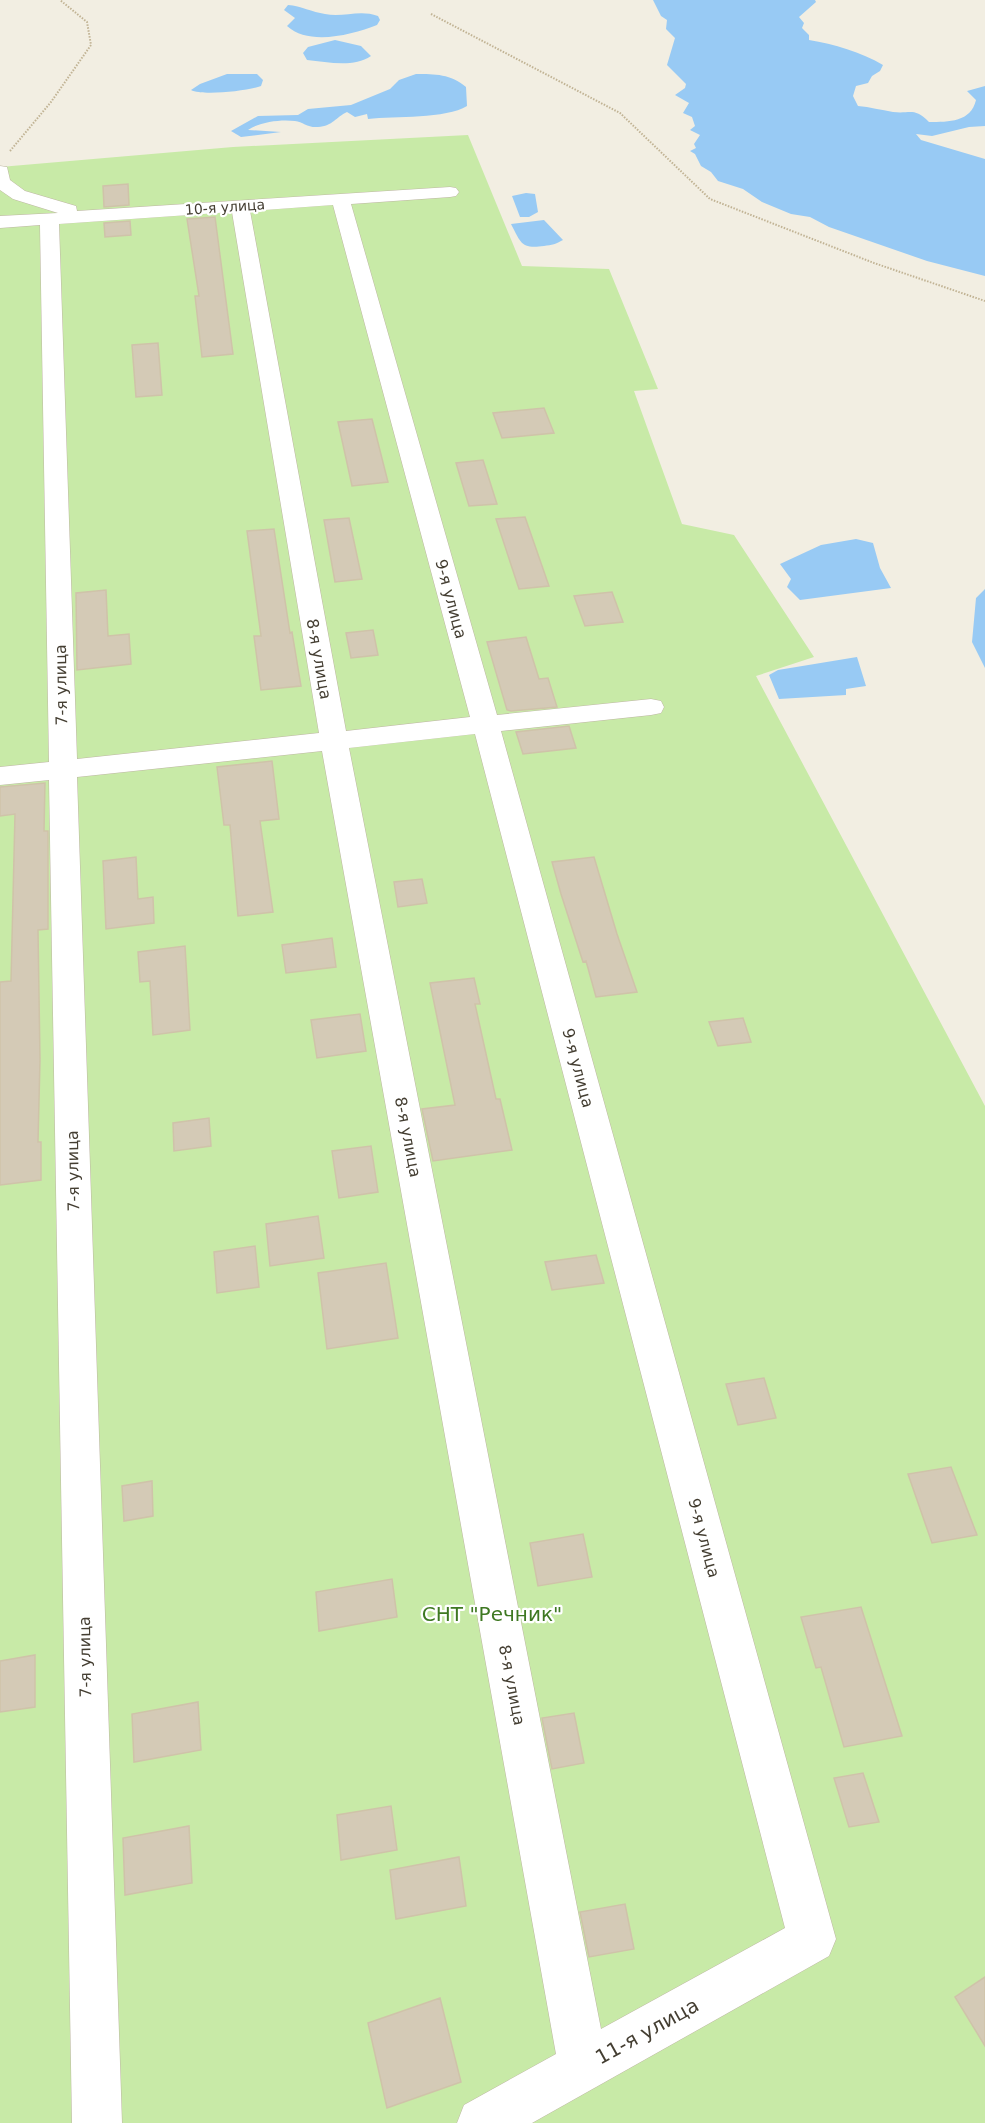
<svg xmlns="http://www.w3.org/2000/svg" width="985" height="2123" viewBox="0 0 985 2123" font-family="'DejaVu Sans',sans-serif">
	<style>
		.green { fill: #c8eaa7 }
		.water { fill: #98caf4 }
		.building { fill: #d4cab6; stroke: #cfc3a9; stroke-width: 1.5 }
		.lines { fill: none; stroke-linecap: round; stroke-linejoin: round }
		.minor-casing { stroke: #beb6a4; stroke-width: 1 }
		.path { stroke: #c1b394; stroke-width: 2; stroke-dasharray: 1.5 1.5; stroke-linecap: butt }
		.minor { fill: #fff; fill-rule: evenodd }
		.labels { text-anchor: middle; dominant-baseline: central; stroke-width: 4.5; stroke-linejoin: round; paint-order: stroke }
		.far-street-label { font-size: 14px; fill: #443e32; stroke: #fff }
		.street-label { font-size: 16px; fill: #443e32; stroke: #fff }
		.near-park-label { font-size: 20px; fill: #3e7822; stroke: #fff }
		.near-street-label { font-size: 20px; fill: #443e32; stroke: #fff }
	</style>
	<rect width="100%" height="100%" fill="#f2eee2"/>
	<!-- green -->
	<path class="green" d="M468,135l54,131 87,3 49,120 -24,2 48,133 52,11 80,122 -58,19 229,430v1017h-985v-1956l233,-20z"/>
	<!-- water -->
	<path class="water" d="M653,0h162l1,2 -17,15 5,6 -2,5 7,7v5c25,4 52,12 74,25l-3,6 -8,5 -4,7 -12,3 -3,10 5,10c12,1 23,4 35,6 18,2 21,-5 36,10 20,0 42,0 47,-22l-9,-9 18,-5v40l-16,1 -37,9 -16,-2 5,6 64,19v117l-58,-15 -98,-34 -19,-10 -19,-3 -29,-12 -19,-13 -25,-8 -7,-9 -10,-6 -6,-12 -5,-3 6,-3 -2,-4 6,-9 -10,-5 5,-4 -3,-9 -9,-4 6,-10 -14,-8 10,-7 1,-4 -19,-19 8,-27 -9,-9 1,-9 -6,-4z
		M288,5c13,1 24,7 37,9 18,4 34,-5 53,2l2,4 -3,5c-26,10 -68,21 -90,1l8,-8 -11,-8z
		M335,40l26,6 10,10c-18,12 -43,6 -64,4l-4,-7 5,-6z
		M227,74h30l6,6 -2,6c-13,5 -59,10 -70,4l9,-6z
		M416,74c19,0 35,0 50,13l1,19c-21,13 -72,10 -99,13l-1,-5 -12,3 -8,-5c-11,5 -14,14 -29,15 -10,1 -15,-5 -23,-6 -14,-2 -36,1 -47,9l33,2 -40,5 -10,-6 27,-15 40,-1 10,-6 43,-4 39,-16 9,-9z
		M526,193l9,1 3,18 -9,5h-9l-8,-21z
		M544,220l19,20c-7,4 -11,5 -19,6 -23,3 -23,-3 -33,-22z
		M856,539l17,4 7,25 11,20 -91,12 -13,-13 4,-8 -11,-15 41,-19z
		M985,589v79l-13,-26 4,-44z
		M857,657l9,29 -20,3v6l-67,4 -10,-24 9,-5z"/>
	<!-- building -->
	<path class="building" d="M128,184l1,21 -25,2 -1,-21z
		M215,217l18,137 -31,3 -7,-61h4l-12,-77z
		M130,221l1,14 -26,2 -1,-14z
		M158,343l4,52 -26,2 -4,-52z
		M544,408l10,25 -52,5 -9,-25z
		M372,419l16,63 -36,4 -14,-64z
		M483,460l14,44 -28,2 -13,-43z
		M525,517l24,69 -30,3 -23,-70z
		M349,518l13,61 -27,3 -11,-62z
		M274,529l16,104 2,-1 9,54 -40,4 -7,-54h7l-14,-105z
		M106,590l2,46 21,-2 2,30 -54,6 -1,-77z
		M612,592l11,30 -38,4 -11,-30z
		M373,630l5,25 -27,3 -5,-25z
		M526,637l13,42 9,-1 9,29 -46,4 -4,-1 -20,-68z
		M569,726l7,22 -53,6 -7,-22z
		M272,761l7,58 -19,2 13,91 -35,4 -8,-91h-6l-7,-58z
		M45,783l-1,48h4v98l-10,1 2,130 -2,82h3v38l-41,5v-203l11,-1 4,-167 -15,2v-29z
		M136,857l2,42 15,-2 1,26 -48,6 -3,-68z
		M594,857l23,77 20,58 -41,5 -10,-36 -3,1 -22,-68 -9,-32z
		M422,879l5,24 -29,4 -4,-25z
		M332,938l4,29 -50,6 -4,-28z
		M185,946l5,84 -37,5 -3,-54 -10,1 -2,-30z
		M474,978l6,26h-5l21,95h4l12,51 -79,11 -11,-52 33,-4 -25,-122z
		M360,1014l6,37 -49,7 -6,-38z
		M743,1018l8,24 -33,4 -9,-24z
		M209,1118l2,28 -37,5 -1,-28z
		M371,1146l7,46 -39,6 -7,-47z
		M318,1216l6,42 -54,8 -4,-42z
		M255,1246l4,41 -42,6 -3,-41z
		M596,1255l8,28 -52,7 -7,-28z
		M386,1263l12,75 -71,11 -9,-76z
		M764,1378l12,40 -38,7 -12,-41z
		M951,1467l26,68 -45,8 -24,-69z
		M152,1481l1,35 -29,5 -2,-35z
		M583,1534l9,43 -54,9 -8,-43z
		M392,1579l5,38 -78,14 -3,-39z
		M861,1607l41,129 -58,11 -23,-80 -5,1 -15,-51z
		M35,1655v52l-35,5v-51z
		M198,1702l3,48 -67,12 -2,-48z
		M574,1713l10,50 -32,6 -10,-51z
		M863,1773l16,49 -30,5 -15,-49z
		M391,1806l6,44 -56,10 -4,-45z
		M189,1826l3,57 -67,12 -2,-57z
		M459,1857l7,49 -70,13 -6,-49z
		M625,1904l9,45 -45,8 -9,-45z
		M985,1977v69l-30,-49z
		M440,1998l21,84 -74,26 -19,-85z"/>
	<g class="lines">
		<!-- minor casing -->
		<g class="minor-casing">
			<path id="minor" d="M0,166l7,1 3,13 15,11 51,15 1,5 373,-24 6,1 3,4 -3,4 -6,1 -99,7 146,511 154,-16 10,2 3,6 -3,6 -10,2 -150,16 335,1208 -7,17 -297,167h-75l7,-18 92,-51 -234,-1303 -245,26 45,1346h-50l-23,-1343 -49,5v-18l49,-5 -9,-537 -40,3v-12l58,-3 -45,-14 -13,-9zM333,205l137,512 -124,14 -96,-520zM232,212l87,521 -242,26 -18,-535zM475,734l310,1194 -184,101 -252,-1281z"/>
		</g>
		<!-- path -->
		<path class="path" d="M431,14l189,99 90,86 164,64 111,38
			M10,151l41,-49 40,-57 -4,-23 -27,-22"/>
		<!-- minor -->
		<use href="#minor" class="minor"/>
	</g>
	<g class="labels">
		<!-- far-street labels -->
		<g class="far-street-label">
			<text transform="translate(225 207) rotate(-4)">10-я улица</text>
		</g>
		<!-- street labels -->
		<g class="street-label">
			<text transform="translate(451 599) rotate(75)">9-я улица</text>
			<text transform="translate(319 659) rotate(80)">8-я улица</text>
			<text transform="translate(61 685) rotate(-91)">7-я улица</text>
			<text transform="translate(578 1068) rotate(75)">9-я улица</text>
			<text transform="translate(408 1137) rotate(79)">8-я улица</text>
			<text transform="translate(73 1171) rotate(-91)">7-я улица</text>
			<text transform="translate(704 1538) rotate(75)">9-я улица</text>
			<text transform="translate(85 1657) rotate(-91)">7-я улица</text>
			<text transform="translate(512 1685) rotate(79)">8-я улица</text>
		</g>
		<!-- near-park labels -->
		<g class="near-park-label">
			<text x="492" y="1614">СНТ "Речник"</text>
		</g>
		<!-- near-street labels -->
		<g class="near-street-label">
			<text transform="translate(647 2031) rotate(-29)">11-я улица</text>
		</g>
	</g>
</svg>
